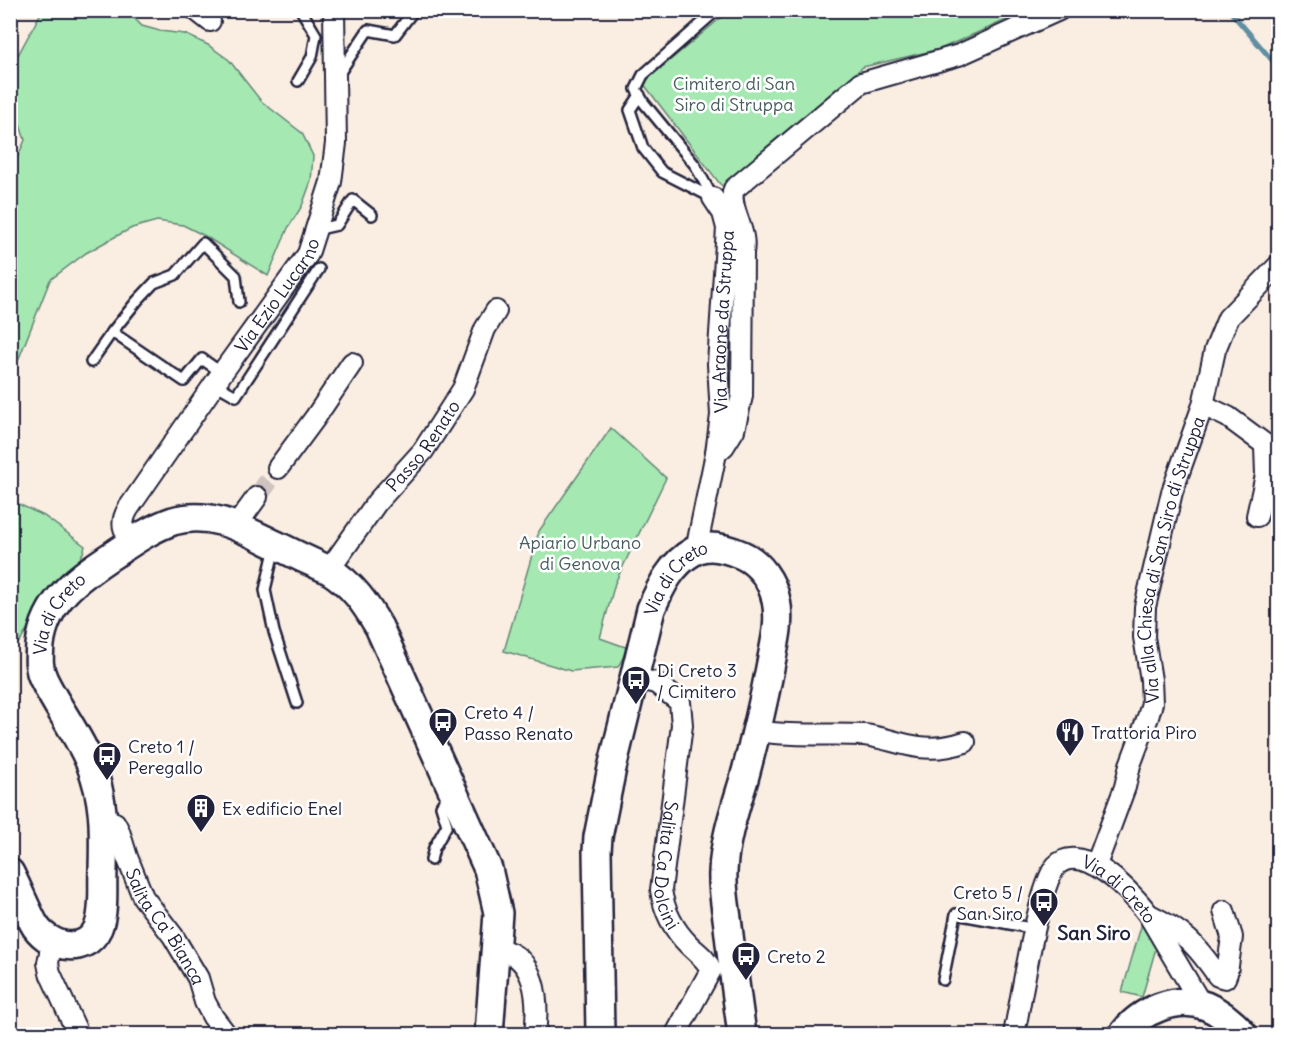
<svg xmlns="http://www.w3.org/2000/svg" width="1289" height="1045" viewBox="0 0 1289 1045" font-family="Delius,sans-serif">
	<style>
		.green { fill: #a5e8b2; stroke: #648576; stroke-width: 1.5 }
		.lines { fill: none; stroke-linecap: round; stroke-linejoin: round }
		.stream { stroke: #608ea2; stroke-width: 5 }
		.street-tunnel { stroke: #cfc4c1; stroke-width: 20; stroke-dasharray: 20 10; stroke-linecap: butt }
		.lane-casing { stroke: #22223b; stroke-width: 14 }
		.street-casing { stroke: #22223b; stroke-width: 24 }
		.secondary-casing { stroke: #22223b; stroke-width: 32 }
		.lane { stroke: #fff; stroke-width: 9 }
		.street { stroke: #fff; stroke-width: 20 }
		.secondary { stroke: #fff; stroke-width: 27 }
		.labels { text-anchor: middle; dominant-baseline: central; stroke-width: 5; stroke-linejoin: round; paint-order: stroke }
		.park-label { font-size: 18px; fill: #495d5f; stroke: #fff }
		.street-label { font-size: 18px; fill: #22223b; stroke: #fff }
		.poi-label { font-size: 18px; fill: #22223b; stroke: #fff; text-anchor: start }
		.neighbourhood-label { font-size: 20px; font-weight: bold; fill: #22223b; stroke: #fff }
	</style>
	<rect width="100%" height="100%" fill="#faede2"/>
	<filter id="ink" filterUnits="userSpaceOnUse"><feTurbulence type="fractalNoise" baseFrequency=".0167" numOctaves="2"/><feDisplacementMap in="SourceGraphic" scale="12" xChannelSelector="R" yChannelSelector="G"/><feConvolveMatrix kernelMatrix="1 2 1 2 8 2 1 2 1" color-interpolation-filters="sRGB"/></filter>
	<g filter="url(#ink)">
		<!-- green -->
		<path class="green" d="M42,11h85l15,15 18,5 25,3 23,11 21,15 32,41 41,32 11,23 -2,25 -9,25 -14,22 -20,48 -63,-40 -22,-11 -26,-4 -25,7 -23,12 -23,13 -36,27 -36,91 -3,101 -1,-305 5,-4 10,-23 -8,-24 -6,-6v-42z
			M729,11h298l-87,38 -77,18 -136,122 -7,-5 -77,-101z
			M611,428l55,50 -51,105 -15,55 28,10 -10,19 -47,4 -67,-20 35,-120z
			M10,497l4,5 30,14 41,30c-7,29 -38,43 -51,69 -8,14 -9,25 -23,34z
			M1142,923l16,18 -16,56 -20,-5z"/>
		<g class="lines">
			<!-- stream -->
			<path class="stream" d="M1229,10l49,57"/>
			<!-- street-tunnel -->
			<path class="street-tunnel" d="M257,497l21,-29"/>
			<!-- lane casing -->
			<g class="lane-casing">
				<path id="lane" d="M338,75l30,-45 27,5 19,-25
					M298,81l14,-24 4,-22 -15,-25
					M640,95l-10,15 13,38 19,24 51,26
					M713,198l-18,-33 -51,-62 -8,-14 7,-14 74,-65
					M315,230l22,-5 16,-25 19,15
					M112,332l25,-31 17,-18 21,-8 28,-32 33,33 3,26
					M91,362l21,-30 72,49 18,-22 20,14
					M215,384l21,12 83,-127
					M275,547l-10,43 9,42 23,71
					M431,860l3,-12 13,-23 -6,-19 5,-8 6,-4
					M943,980l13,-66 80,15"/>
			</g>
			<!-- street casing -->
			<g class="street-casing">
				<g id="street">
					<path d="M196,10l14,11"/>
					<path d="M1203,405l25,12 50,37"/>
					<path d="M716,453l8,-7 10,-16 8,-34 1,-144c5,-22 -16,-45 -9,-63l127,-106 98,-28 100,-45"/>
					<path d="M278,468l37,-50 37,-55"/>
					<path d="M1257,516l9,-41 -1,-30"/>
					<path d="M236,526l21,-29"/>
					<path id="s1" d="M132,542c-9,-12 -12,-19 -4,-33l94,-136 86,-119 23,-72 5,-39 -2,-133"/>
					<path id="s2" d="M696,550l20,-97 5,-38 -3,-51 9,-136 -4,-15 -10,-15"/>
					<path id="s3" d="M329,570l48,-68 46,-51 40,-62 22,-60 11,-18"/>
					<path id="s4" d="M634,678l22,5 24,19 2,23 -21,165c3,21 13,40 28,55 8,8 18,14 22,25l-35,64"/>
					<path d="M757,731c35,6 71,2 107,4 19,2 37,10 55,12 16,2 31,0 46,-5"/>
					<path id="s5" d="M104,819l11,4 4,8 8,26 16,40 30,39 25,42 7,24 8,15 13,17"/>
					<path id="s6" d="M1092,864l7,-7 26,-70 5,-22 18,-48 4,-14 -1,-23 -7,-43 1,-30 27,-115 31,-87 12,-55 13,-32 50,-52"/>
					<path d="M1148,914c36,18 47,29 70,62l7,2 2,-5 5,-36 -8,-26"/>
					<path d="M52,942l-4,21 2,10 28,61"/>
					<path d="M495,949c42,4 44,53 40,85"/>
					<path id="s7" d="M1014,1034c7,-32 24,-147 42,-168 26,-27 78,29 92,48l53,90"/>
				</g>
			</g>
			<!-- secondary casing -->
			<g class="secondary-casing">
				<g id="secondary">
					<path id="s8" d="M10,873c8,16 15,33 23,49 12,24 51,36 65,6 7,-17 4,-40 5,-58 1,-40 2,-69 -13,-107 -12,-29 -32,-54 -46,-83 -6,-11 -5,-23 -4,-35 5,-45 39,-68 74,-91 18,-12 38,-26 59,-33 38,-11 70,8 103,24 18,9 35,17 53,25 24,15 36,33 50,57l109,242 10,44 -9,121"/>
					<path id="s9" d="M600,1034l-3,-183 1,-14 14,-69 39,-159c10,-23 20,-45 43,-58 14,-8 34,-2 48,4 18,8 30,26 34,45 5,23 -2,46 -6,68 -7,37 -16,74 -26,111 -9,30 -20,61 -21,93 -1,18 3,36 5,54 4,36 9,72 14,108"/>
					<path d="M1123,1034c18,-24 54,-39 83,-28 15,6 27,17 37,28"/>
				</g>
			</g>
			<!-- lane -->
			<use href="#lane" class="lane"/>
			<!-- street -->
			<use href="#street" class="street"/>
			<!-- secondary -->
			<use href="#secondary" class="secondary"/>
		</g>
	</g>
	<!-- icons -->
	<defs>
		<g id="bus-pin" transform="scale(1.5)"><path d="M0 17L-7.5 6A9.5 9.5 0 1 1 7.5 6Z" fill="#22223b" stroke="#fff"/><path d="M-5-6H5V4H4V6H2V4H-2V6H-4V4H-5ZM-3.5-4V0h7V-4ZM-3.5 1.2v1.5H-2V1.2ZM2 1.2v1.5H3.5V1.2Z" fill="#fff"/></g>
		<g id="restaurant-pin" transform="scale(1.5)"><path d="M0 17L-7.5 6A9.5 9.5 0 1 1 7.5 6Z" fill="#22223b" stroke="#fff"/><path d="M-5-6h1v4h1v-4h1v4h1v-4h1v5L-1.5 .5V6h-2V.5L-5-1ZM5-6V6H3V1.5H1.5Q1.5-4 5-6Z" fill="#fff"/></g>
		<g id="building-pin" transform="scale(1.5)"><path d="M0 17L-7.5 6A9.5 9.5 0 1 1 7.5 6Z" fill="#22223b" stroke="#fff"/><path d="M-4-6H4V6H1V3H-1V6H-4ZM-2.5-4.3h1.7v1.8h-1.7ZM.8-4.3h1.7v1.8H.8ZM-2.5-1h1.7V.8h-1.7ZM.8-1h1.7V.8H.8Z" fill="#fff"/></g>
	</defs>
	<g fill-rule="evenodd">
		<use href="#bus-pin" x="636" y="680"/>
		<use href="#bus-pin" x="443" y="722"/>
		<use href="#restaurant-pin" x="1070" y="732"/>
		<use href="#bus-pin" x="107" y="756"/>
		<use href="#building-pin" x="201" y="808"/>
		<use href="#bus-pin" x="1044" y="902"/>
		<use href="#bus-pin" x="746" y="956"/>
	</g>
	<g class="labels">
		<!-- park labels -->
		<g class="park-label">
			<text x="734" y="83">Cimitero di San<tspan x="734" dy="21">Siro di Struppa</tspan></text>
			<text x="580" y="542">Apiario Urbano<tspan x="580" dy="21">di Genova</tspan></text>
		</g>
		<!-- street labels -->
		<g class="street-label">
			<text stroke="none"><textPath href="#s1" startOffset="297">Via Ezio Lucarno</textPath></text>
			<text stroke="none"><textPath href="#s2" startOffset="231">Via Araone da Struppa</textPath></text>
			<text stroke="none"><textPath href="#s3" startOffset="156">Passo Renato</textPath></text>
			<text stroke="none"><textPath href="#s6" startOffset="320">Via alla Chiesa di San Siro di Struppa</textPath></text>
			<text stroke="none"><textPath href="#s9" startOffset="472">Via di Creto</textPath></text>
			<text stroke="none"><textPath href="#s8" startOffset="470">Via di Creto</textPath></text>
			<text stroke="none"><textPath href="#s4" startOffset="218">Salita Ca Dolcini</textPath></text>
			<text stroke="none"><textPath href="#s7" startOffset="250">Via di Creto</textPath></text>
			<text stroke="none"><textPath href="#s5" startOffset="128">Salita Ca' Bianca</textPath></text>
		</g>
		<!-- poi labels -->
		<g class="poi-label">
			<text x="657" y="670">Di Creto 3<tspan x="657" dy="21">/ Cimitero</tspan></text>
			<text x="464" y="712">Creto 4 /<tspan x="464" dy="21">Passo Renato</tspan></text>
			<text x="1091" y="732">Trattoria Piro</text>
			<text x="128" y="746">Creto 1 /<tspan x="128" dy="21">Peregallo</tspan></text>
			<text x="222" y="808">Ex edificio Enel</text>
			<text x="1023" y="892" text-anchor="end">Creto 5 /<tspan x="1023" dy="21">San Siro</tspan></text>
			<text x="767" y="956">Creto 2</text>
		</g>
		<!-- neighbourhood labels -->
		<g class="neighbourhood-label">
			<text x="1094" y="932">San Siro</text>
		</g>
	</g>
	<!-- margin -->
	<rect width="1289" height="1045" fill="none" stroke="#fff" stroke-width="36"/>
	<rect x="18" y="18" width="1253" height="1009" fill="none" stroke="#22223b" stroke-width="2" filter="url(#ink)"/>
</svg>
